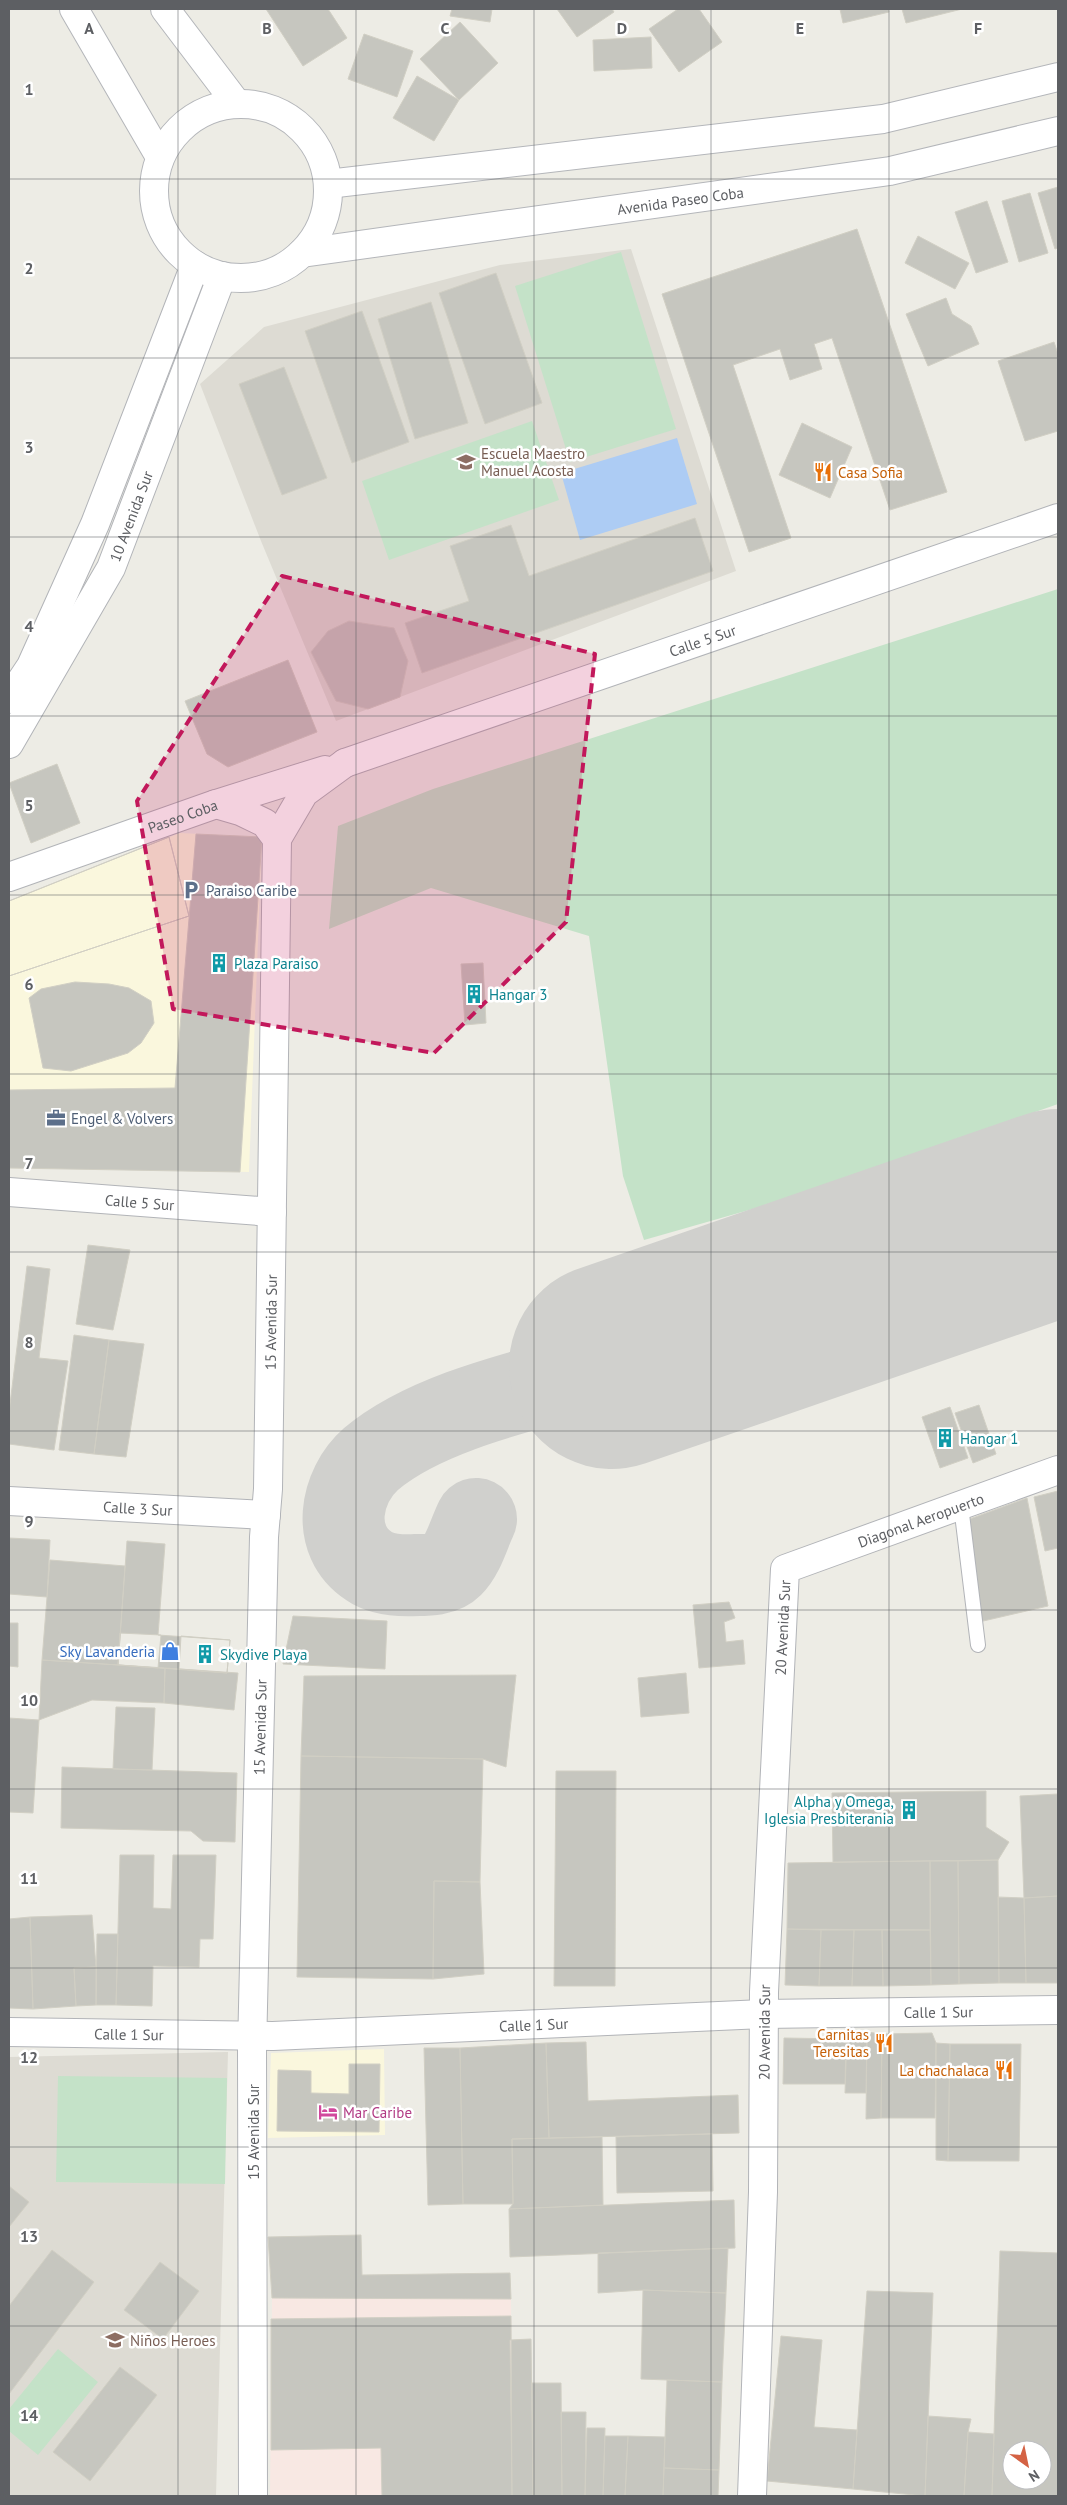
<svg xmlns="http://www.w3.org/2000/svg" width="1067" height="2505" viewBox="0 0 1067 2505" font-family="'PT Sans',sans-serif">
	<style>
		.commercial { fill: #faf7dd }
		.education { fill: #dddbd3 }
		.medical { fill: #f8e8e3 }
		.green { fill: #c4e2c8 }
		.water { fill: #adccf4 }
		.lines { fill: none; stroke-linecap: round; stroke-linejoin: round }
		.taxiway { stroke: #d0d0cd; stroke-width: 82 }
		.runway { stroke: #d0d0cd; stroke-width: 206 }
		.building { fill: #c6c6bf; stroke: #d1cfc4; fill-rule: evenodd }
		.service-casing { stroke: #b2b4b8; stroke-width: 16 }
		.minor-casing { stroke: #b2b4b8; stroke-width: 30 }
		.tertiary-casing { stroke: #b2b4b8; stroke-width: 30 }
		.secondary-casing { stroke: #b4b6ba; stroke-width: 30 }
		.service { stroke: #fff; stroke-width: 14 }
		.minor { stroke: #fff; stroke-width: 28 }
		.tertiary { stroke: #fff; stroke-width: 28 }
		.secondary { stroke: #fff; stroke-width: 28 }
		.marked { fill: #c2185b; fill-opacity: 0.2; stroke: #c2185b; stroke-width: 4; stroke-dasharray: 10 6; stroke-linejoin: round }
		.grid { fill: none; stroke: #5d5f63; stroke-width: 1; stroke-opacity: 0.55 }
		.labels { text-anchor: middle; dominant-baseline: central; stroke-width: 5; stroke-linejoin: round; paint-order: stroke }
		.street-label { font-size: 15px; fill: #5d5f63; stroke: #fff }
		.education-label { font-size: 15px; fill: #785e54; stroke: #fff; text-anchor: start }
		.food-label { font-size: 15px; fill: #c56008; stroke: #fff; text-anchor: end }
		.service-label { font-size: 15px; fill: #4e5e75; stroke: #fff; text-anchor: start }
		.culture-label { font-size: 15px; fill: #0d838f; stroke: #fff; text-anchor: start }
		.shop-label { font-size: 15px; fill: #366cbe; stroke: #fff; text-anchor: end }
		.hotel-label { font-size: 15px; fill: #b23c85; stroke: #fff; text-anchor: start }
		.grid-label { font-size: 16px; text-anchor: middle; font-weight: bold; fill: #5d5f63; stroke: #fff; stroke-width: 5; stroke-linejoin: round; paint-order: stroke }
	</style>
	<rect width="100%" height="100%" fill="#edece5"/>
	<!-- commercial -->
	<path class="commercial" d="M180,833l82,4 -13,335 -240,-4v-267z
		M384,2049l1,86 -117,3 3,-85z"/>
	<!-- education -->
	<path class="education" d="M631,249l105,322 -400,150 -75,-180 -61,-157 64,-57 236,-62z
		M228,2052l-12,444h-207v-439z"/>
	<!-- medical -->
	<path class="medical" d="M272,2298l239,1 1,197h-242z"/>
	<!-- green -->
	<path class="green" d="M621,252l55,177 -106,33 -55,-176z
		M532,421l27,79 -170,60 -27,-79z
		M1058,589v515l-263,93 -151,43 -21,-64 -34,-240 -158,-48 -102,41 9,-103 95,-37z
		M58,2076l169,2 -2,106 -169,-2z
		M58,2349l40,33 -60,73 -29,-24v-22z"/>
	<!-- water -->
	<path class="water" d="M677,438l20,66 -117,36 -19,-67z"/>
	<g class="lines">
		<!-- taxiway -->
		<path class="taxiway" d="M476,1519c-7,14 -12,35 -24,47 -9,9 -24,9 -35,9 -16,1 -35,0 -48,-9 -39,-25 -29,-80 2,-107 59,-50 167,-71 241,-93"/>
		<!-- runway -->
		<path class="runway" d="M612,1366l446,-154"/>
	</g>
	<!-- building -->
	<path class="building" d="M266,9h62l19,29 -44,28z
		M452,9h40l-2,13 -40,-6z
		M557,9h55l2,3 -37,25z
		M678,9h21l23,33 -43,30 -30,-43z
		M840,9h48l1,3 -46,11z
		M902,9h60l-56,14z
		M460,22l38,41 -39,37 -39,-41z
		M364,34l49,17 -16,46 -49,-18z
		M651,37l1,31 -58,3 -1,-31z
		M417,76l42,24 -25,41 -41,-23z
		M1058,187v61l-3,1 -17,-56z
		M1030,193l18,60 -29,9 -17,-61z
		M987,201l21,61 -32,11 -21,-61z
		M857,229l90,263 -57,18 -58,-172 -18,6 8,25 -32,11 -10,-31 -47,16 58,173 -42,14 -87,-258z
		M918,236l51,27 -14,26 -50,-26z
		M496,273l46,130 -57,21 -46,-131z
		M946,298l6,16 19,12 8,18 -51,22 -22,-52z
		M431,302l37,121 -53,16 -37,-120z
		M362,311l47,131 -57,21 -47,-132z
		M1054,342l4,12v77l-33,10 -27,-80z
		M284,367l43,111 -45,17 -43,-111z
		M802,423l50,24 -22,51 -51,-23z
		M695,518l18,53 -291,102 -17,-50 64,-22 -19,-55 61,-21 18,51z
		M349,621l45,7 14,33 -8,36 -32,12 -32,-8 -25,-49 17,-21z
		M288,660l29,72 -89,35 -21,-13 -22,-53z
		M57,764l23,59 -49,20 -22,-60z
		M196,834l66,3 -22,335 -231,-4v-78l166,-2z
		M169,837l20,79 -180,60v-75z
		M169,837l20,79 -180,60v-75z
		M483,963l3,60 -21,2 -4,-61z
		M75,982l34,2 20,4 22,13 3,22 -13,20 -13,10 -57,18 -28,-3 -14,-70 12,-9z
		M88,1245l42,5 -17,80 -37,-6z
		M27,1266l23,3 -11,89 29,3 -14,89 -45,-6v-32z
		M74,1335l35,5 -15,114 -35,-4z
		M109,1340l35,4 -18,113 -32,-3z
		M979,1405l17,49 -23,9 -18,-50z
		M950,1407l18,51 -28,10 -18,-51z
		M1058,1491v57l-13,3 -11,-54z
		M1027,1498l21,108 -69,16 -12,-102z
		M9,1538l41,2 -3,57 -38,-3z
		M127,1541l38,3 -7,91 72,5 -3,33 -109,-8z
		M50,1560l75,6 -7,99 -76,-5z
		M729,1602l6,16 -11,4 2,20 17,-2 2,24 -46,4 -6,-63z
		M293,1616l94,5 -2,48 -102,-5z
		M9,1623h9v44l-9,-1z
		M120,1633l41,2 -3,33 -40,-3z
		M181,1636l49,4 -3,33 -48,-4z
		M42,1660l123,8 -1,35 -72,-3 -53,20z
		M165,1668l73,5 -4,37 -70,-7z
		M686,1673l3,40 -48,4 -3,-39z
		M516,1675l-10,92 -23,-8 -182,-3 3,-80z
		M116,1707l39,1 -3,62 -39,-1z
		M9,1718l30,2 -6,93 -24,-1z
		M301,1756l182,3 -3,123 -46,-1 -1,98 -136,-2z
		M62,1767l175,6 -2,69 -32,-1 -12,-10 -130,-3z
		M556,1771h60l-1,215h-61z
		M986,1791v36l23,15 -11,18 -165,2 -1,-69z
		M1058,1794v102l-34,2 -4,-102z
		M120,1855h34l-1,53 18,1 2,-54h43l-3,84h-13l-1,28 -46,-1 -1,40 -36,-1z
		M998,1860l1,123 -40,1 -1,-123z
		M930,1861v69l-143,-1 1,-66z
		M930,1861h28l1,123 -28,1z
		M434,1881l46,1 4,92 -51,5z
		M1058,1896v87h-32l-2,-85z
		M998,1897l26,1 2,85h-27z
		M92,1915l4,52 -22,1 2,38 -43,3 -3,-92z
		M30,1917l3,92 -24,-1v-89z
		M787,1929l34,1 -2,56 -34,-1z
		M821,1930h33l-2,56h-33z
		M854,1930h28l1,56h-31z
		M882,1930h48l1,55 -48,1z
		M97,1934h21l-2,71h-20z
		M96,1967v38l-20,1 -2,-38z
		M847,2032h20l-1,61h-21z
		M867,2032l15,2 -1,84 -15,1z
		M932,2033l4,10 -1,75h-54l1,-84z
		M784,2038l62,1 -1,45h-62z
		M586,2042l2,59 150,-6 1,38 -190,5 -3,-95z
		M546,2043l3,95 -37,1 1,65h-50l-3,-156z
		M936,2043l14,1 -2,117 -12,-1z
		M950,2044h71l-2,117h-71z
		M424,2048h36l3,156 -35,1z
		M349,2064h31l-1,68 -102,-1 1,-61 33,1v22l38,1z
		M712,2134l1,57 -96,2 -1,-56z
		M602,2137l1,68 -94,4 4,-5 -1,-65z
		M9,2186l20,16 -20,25z
		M734,2200l1,48 -225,9 -1,-48z
		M361,2235l1,40 148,-2 1,26 -239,-1 -4,-61z
		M728,2248l-2,45 -83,-3 -45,3v-40z
		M52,2250l42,32 -85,112v-88z
		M1000,2251l58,2v243h-66zM1012,2450h30v30h-30z
		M160,2262l39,29 -36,48 -39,-29z
		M643,2290l83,3 -4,89 -81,-3z
		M867,2291l66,2 -8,203 -72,-7z
		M511,2316l1,180h-130l-1,-48 -110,2v-131z
		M781,2336l41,4 -8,87 43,3 -4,59 -86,-8z
		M531,2339l2,157h-21l-2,-156z
		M120,2367l37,28 -67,86 -37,-29z
		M667,2380l55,2 -3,88 -55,-2z
		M532,2383h29l1,113h-29z
		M561,2412h25l-1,84h-23z
		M928,2416l43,3 -3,13 -4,64h-39z
		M587,2428h18l-2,68h-18z
		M968,2432l26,2 -2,62h-28z
		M605,2436h23l-3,60h-22z
		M628,2436l37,1 -2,59h-38z
		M664,2468l55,2 -1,26h-55z"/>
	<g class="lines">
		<!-- service casing -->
		<g class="service-casing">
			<path id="service" d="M961,1506l17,139"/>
		</g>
		<!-- minor casing -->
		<g class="minor-casing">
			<g id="minor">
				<path d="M9,699l22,-33 64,-142 100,-259"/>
				<path id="s1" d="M9,744l102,-176 111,-292"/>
				<path d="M216,804l24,7 25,12 12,16"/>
				<path id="s2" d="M9,877l207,-73 109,-34"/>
				<path id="s3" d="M9,1192l263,20"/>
				<path id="s4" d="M9,1501l257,14"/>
				<path id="s5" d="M9,2032l264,4 490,-22 295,-4"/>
				<path id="s6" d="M253,2496l-1,-446 12,-513 4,-48 9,-650 27,-46 41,-30"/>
				<path id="s7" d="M752,2496l11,-304 1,-200 21,-423 273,-99"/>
			</g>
		</g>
		<!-- tertiary casing -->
		<g class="tertiary-casing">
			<g id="tertiary">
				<path id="s8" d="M345,763l713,-245"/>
			</g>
		</g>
		<!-- secondary casing -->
		<g class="secondary-casing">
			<g id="secondary">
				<path d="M74,9l86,148"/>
				<path d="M165,9l72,95"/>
				<circle cx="241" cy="191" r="87"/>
				<path d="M328,184l555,-65 175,-42"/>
				<path id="s9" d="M302,253l588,-82 168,-40"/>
			</g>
		</g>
		<!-- service -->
		<use href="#service" class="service"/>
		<!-- minor -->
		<use href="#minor" class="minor"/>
		<!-- tertiary -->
		<use href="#tertiary" class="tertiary"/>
		<!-- secondary -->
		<use href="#secondary" class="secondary"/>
	</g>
	<!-- marked area -->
	<path class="marked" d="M282,576l313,78 -29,268 -132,131 -261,-44 -36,-208z"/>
	<!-- grid -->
	<path class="grid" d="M178,9v2487M356,9v2487M534,9v2487M711,9v2487M889,9v2487M9,179h1049M9,358h1049M9,537h1049M9,716h1049M9,895h1049M9,1074h1049M9,1252h1049M9,1431h1049M9,1610h1049M9,1789h1049M9,1968h1049M9,2147h1049M9,2326h1049"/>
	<!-- icons -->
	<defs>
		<g id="school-bare" transform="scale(1.5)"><path d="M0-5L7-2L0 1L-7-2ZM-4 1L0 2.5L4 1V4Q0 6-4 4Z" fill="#8d6e63" stroke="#fff" stroke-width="2.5" paint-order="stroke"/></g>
		<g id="restaurant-bare" transform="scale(1.5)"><path d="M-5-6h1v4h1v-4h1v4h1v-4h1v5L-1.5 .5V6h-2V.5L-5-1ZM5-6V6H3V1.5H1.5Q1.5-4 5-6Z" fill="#e8710a" stroke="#fff" stroke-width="2.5" paint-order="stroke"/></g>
		<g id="parking-bare" transform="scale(1.5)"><path d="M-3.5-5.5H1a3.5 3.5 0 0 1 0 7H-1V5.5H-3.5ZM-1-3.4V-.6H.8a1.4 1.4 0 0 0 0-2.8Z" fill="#5c6f8a" stroke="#fff" stroke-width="2.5" paint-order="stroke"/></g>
		<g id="building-bare" transform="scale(1.5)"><path d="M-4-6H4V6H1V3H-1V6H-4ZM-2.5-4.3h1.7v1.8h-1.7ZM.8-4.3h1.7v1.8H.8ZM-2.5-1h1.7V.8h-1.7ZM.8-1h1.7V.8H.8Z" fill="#0f9aa8" stroke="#fff" stroke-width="2.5" paint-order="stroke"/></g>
		<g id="office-bare" transform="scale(1.5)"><path d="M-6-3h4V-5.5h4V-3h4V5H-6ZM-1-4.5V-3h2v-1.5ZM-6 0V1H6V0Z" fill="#5c6f8a" stroke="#fff" stroke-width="2.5" paint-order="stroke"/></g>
		<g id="shop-bare" transform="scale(1.5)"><path d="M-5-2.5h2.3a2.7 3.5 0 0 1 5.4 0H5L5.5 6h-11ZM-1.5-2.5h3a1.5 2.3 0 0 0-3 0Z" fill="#3f7fe0" stroke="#fff" stroke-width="2.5" paint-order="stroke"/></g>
		<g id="hotel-bare" transform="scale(1.5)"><path d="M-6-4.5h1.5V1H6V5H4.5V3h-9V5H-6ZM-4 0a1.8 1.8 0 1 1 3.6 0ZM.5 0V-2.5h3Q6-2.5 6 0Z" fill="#d1479c" stroke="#fff" stroke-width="2.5" paint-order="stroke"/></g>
	</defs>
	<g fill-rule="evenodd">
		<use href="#school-bare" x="466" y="462"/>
		<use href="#restaurant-bare" x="823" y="472"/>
		<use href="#parking-bare" x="191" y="890"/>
		<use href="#building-bare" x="219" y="963"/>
		<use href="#building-bare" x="474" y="994"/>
		<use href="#office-bare" x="56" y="1118"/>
		<use href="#building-bare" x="945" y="1438"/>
		<use href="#shop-bare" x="170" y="1651"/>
		<use href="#building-bare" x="205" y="1654"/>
		<use href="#building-bare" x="909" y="1810"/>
		<use href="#restaurant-bare" x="884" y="2043"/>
		<use href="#restaurant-bare" x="1004" y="2070"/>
		<use href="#hotel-bare" x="328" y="2112"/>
		<use href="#school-bare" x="115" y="2340"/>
	</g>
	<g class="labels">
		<!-- street labels -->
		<g class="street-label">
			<text stroke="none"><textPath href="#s9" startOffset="382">Avenida Paseo Coba</textPath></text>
			<text stroke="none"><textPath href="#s1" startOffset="259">10 Avenida Sur</textPath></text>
			<text stroke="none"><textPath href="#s8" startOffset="378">Calle 5 Sur</textPath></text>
			<text stroke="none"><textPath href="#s2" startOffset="184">Paseo Coba</textPath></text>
			<text stroke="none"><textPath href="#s3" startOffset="131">Calle 5 Sur</textPath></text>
			<text stroke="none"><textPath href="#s6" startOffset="1174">15 Avenida Sur</textPath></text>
			<text stroke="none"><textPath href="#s4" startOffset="129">Calle 3 Sur</textPath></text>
			<text stroke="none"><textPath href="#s7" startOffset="1072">Diagonal Aeropuerto</textPath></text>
			<text stroke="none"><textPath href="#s7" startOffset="869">20 Avenida Sur</textPath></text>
			<text stroke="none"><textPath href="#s6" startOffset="769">15 Avenida Sur</textPath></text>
			<text stroke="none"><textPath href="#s5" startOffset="930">Calle 1 Sur</textPath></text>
			<text stroke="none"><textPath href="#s5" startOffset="525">Calle 1 Sur</textPath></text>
			<text stroke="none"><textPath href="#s7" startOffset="464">20 Avenida Sur</textPath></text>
			<text stroke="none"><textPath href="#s5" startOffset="120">Calle 1 Sur</textPath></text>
			<text transform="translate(253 2132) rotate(-90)">15 Avenida Sur</text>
		</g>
		<!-- education labels -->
		<g class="education-label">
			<text x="481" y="453">Escuela Maestro<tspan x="481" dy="17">Manuel Acosta</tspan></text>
			<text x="130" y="2340">Niños Heroes</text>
		</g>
		<!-- food labels -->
		<g class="food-label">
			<text x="838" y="472" text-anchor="start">Casa Sofia</text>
			<text x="869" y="2034">Carnitas<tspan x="869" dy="17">Teresitas</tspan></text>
			<text x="989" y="2070">La chachalaca</text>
		</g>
		<!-- service labels -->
		<g class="service-label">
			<text x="206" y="890">Paraiso Caribe</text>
			<text x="71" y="1118">Engel &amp; Volvers</text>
		</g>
		<!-- culture labels -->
		<g class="culture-label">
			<text x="234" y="963">Plaza Paraiso</text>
			<text x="489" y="994">Hangar 3</text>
			<text x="960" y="1438">Hangar 1</text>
			<text x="220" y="1654">Skydive Playa</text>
			<text x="894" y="1801" text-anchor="end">Alpha y Omega,<tspan x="894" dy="17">Iglesia Presbiterania</tspan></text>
		</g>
		<!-- shop labels -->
		<g class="shop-label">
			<text x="155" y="1651">Sky Lavanderia</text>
		</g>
		<!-- hotel labels -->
		<g class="hotel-label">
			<text x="343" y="2112">Mar Caribe</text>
		</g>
	</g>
	<g class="grid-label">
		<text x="89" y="34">A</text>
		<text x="267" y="34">B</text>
		<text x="445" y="34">C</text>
		<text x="622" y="34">D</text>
		<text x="800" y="34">E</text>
		<text x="978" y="34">F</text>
		<text x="29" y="95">1</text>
		<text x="29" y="274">2</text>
		<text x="29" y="453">3</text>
		<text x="29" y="632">4</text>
		<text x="29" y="811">5</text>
		<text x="29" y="990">6</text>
		<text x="29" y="1169">7</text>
		<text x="29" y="1348">8</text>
		<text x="29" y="1527">9</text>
		<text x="29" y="1706">10</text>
		<text x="29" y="1884">11</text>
		<text x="29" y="2063">12</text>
		<text x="29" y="2242">13</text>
		<text x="29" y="2421">14</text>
	</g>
	<!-- border -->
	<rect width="1067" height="2505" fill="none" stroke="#5d5f63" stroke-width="20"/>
	<!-- north arrow -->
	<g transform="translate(1027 2465) rotate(147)"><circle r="24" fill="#ffffff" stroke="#bebfc1"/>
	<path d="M0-4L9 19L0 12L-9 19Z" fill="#d46244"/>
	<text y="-8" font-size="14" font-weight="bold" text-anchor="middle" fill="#5d5f63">N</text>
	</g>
</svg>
